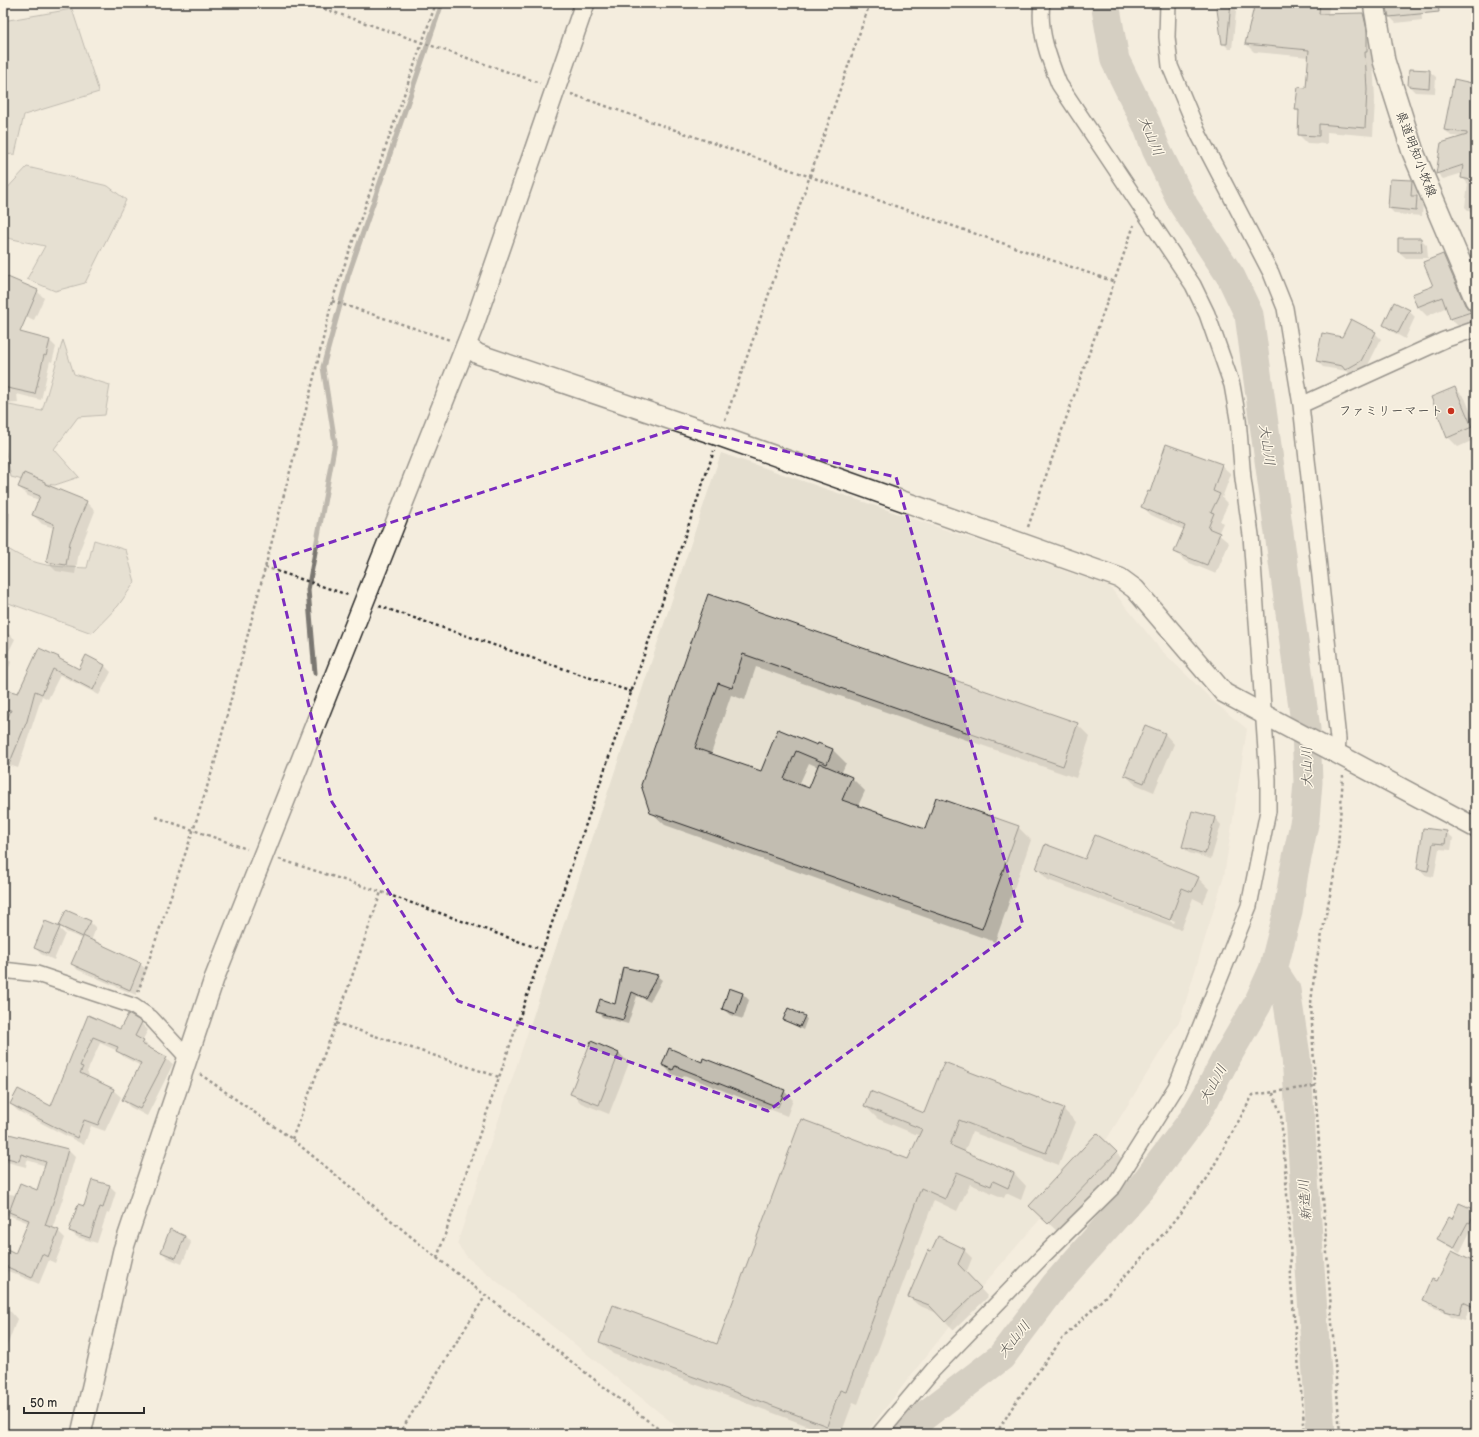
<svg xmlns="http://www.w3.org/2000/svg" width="1479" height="1437" viewBox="0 0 1479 1437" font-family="'Balsamiq Sans','Klee One',sans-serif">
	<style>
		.built { fill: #e5dfd0 }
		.green { fill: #d6d1c4; stroke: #807e78 }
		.shadow { fill: #0003; fill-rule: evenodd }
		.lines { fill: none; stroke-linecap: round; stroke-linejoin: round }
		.stream { stroke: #7a7771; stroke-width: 5 }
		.river { stroke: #afaaa0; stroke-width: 29 }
		.building { fill: #c2bdb1; stroke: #2b2b2b }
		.minor-casing { stroke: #2b2b2b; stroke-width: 18 }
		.tertiary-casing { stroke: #2b2b2b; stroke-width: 22 }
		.secondary-casing { stroke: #2b2b2b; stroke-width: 24 }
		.path { stroke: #2b2b2b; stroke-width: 2.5; stroke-dasharray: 3 3; stroke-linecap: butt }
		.minor { stroke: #fcf5e5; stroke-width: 15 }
		.tertiary { stroke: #fcf5e5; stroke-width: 19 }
		.secondary { stroke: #fcf5e5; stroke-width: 21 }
		.marked { fill: none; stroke: #7b2cbf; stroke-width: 3; stroke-dasharray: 8 5; stroke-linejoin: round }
		.poi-dot { fill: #c8321e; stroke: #fcf5e5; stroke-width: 1.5 }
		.labels { text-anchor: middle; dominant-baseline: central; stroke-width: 3; stroke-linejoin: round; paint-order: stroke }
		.street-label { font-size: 13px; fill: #2b2b2b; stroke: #fcf5e5 }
		.poi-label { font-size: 13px; fill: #2b2b2b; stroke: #fcf5e5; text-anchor: end }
		.water-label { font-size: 14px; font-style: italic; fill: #595754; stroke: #fcf5e5 }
	</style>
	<rect width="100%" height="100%" fill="#f4edde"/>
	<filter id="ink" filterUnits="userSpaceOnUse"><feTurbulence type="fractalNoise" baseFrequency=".025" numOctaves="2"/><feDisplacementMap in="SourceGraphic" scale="8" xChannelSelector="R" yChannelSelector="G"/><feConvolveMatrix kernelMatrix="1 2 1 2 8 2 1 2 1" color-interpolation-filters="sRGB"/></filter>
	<g filter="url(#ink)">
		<!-- built -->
		<path class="built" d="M721,453l388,133 52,64 52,51 34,28 -23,147 -44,144 -80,130 -129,149 -106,135h-179l-218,-176 -11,-14z"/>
		<!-- green -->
		<path class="green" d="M72,9l27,83 -75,23 -9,39 -12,1v-134z
			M27,167l81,19 18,14 -41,83 -30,8 -28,-12 18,-33 -42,-9v-44z
			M63,340l11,34 36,11 -5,30 -27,2 -24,32 25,28 -24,8 -20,-2 -24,-6 -8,-38v-35l39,7z
			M9,513l-1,36c31,19 45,17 79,19l7,-28 32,10 9,32 -17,24 -26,27 -89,-32v-87z"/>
		<!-- shadow -->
		<path class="shadow" d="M1218,3h19l-5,46h-3l-6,-6z
			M1256,3h74l-2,11h35l9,8 3,38h-2l2,39 -2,37 -46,-4v12l-20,-1 -8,-8 1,-22 -4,-3 11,-21 2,-32 -55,-5 -8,-8z
			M1386,3h59v1l-24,2 1,14 -26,3 -7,-7z
			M1429,71l7,6 -1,16 -20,-1 -6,-6z
			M1476,86v128l-5,-1 -6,-6 3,-23 -5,-6v-5l-20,6 -6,-6 26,-36 -12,-1 -6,-6z
			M1391,180l21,2 6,7v9l5,5 -1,13 -27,-2 -6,-6z
			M1421,239l6,6 1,13h-22l-7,-6z
			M1443,255l9,9 24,54v4l-16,6 -9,-9 -4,-12 -20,9 -9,-9 -5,-12 21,-9z
			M3,275l34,16 7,7 -10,22 -24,-11 -7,7z
			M1409,311l6,6 -10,22 -14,-8 -7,-6z
			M1375,333l6,6 -14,28 -16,8 -4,-4 -24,-4 -6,-6 25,-23z
			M35,337l15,4 6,6 -4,15 -2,-1 -9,39 -24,-6 1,9 -15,1v-66z
			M1455,388l10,10 11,27v14l-18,8 -10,-10z
			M1221,465l10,9 -9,24 6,6 -8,17 3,2 -5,11 11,9 -13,31 -31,-13 -10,-9 9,-22 -33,-15 -9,-9 8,-13z
			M45,483l4,4 37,15 9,9 -16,41 -4,22 -19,-3 -9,-9 7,-34 -12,-4 -9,-9 6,-15 -11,-4 -9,-9z
			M708,595l369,129 13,13 -14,41 -320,-111 -11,33 -14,-5 -20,59 50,18 18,-42 39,16 15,4 13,13 -5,11 11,4 13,13 -7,15 68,24 92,-3 13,13 -36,102 -330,-117 -14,-13zM809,763l9,4 -9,22 -10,-4z
			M3,630l12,9 -9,18 5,5 -8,22z
			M87,656l18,10 6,6 -12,23 -39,-20 -12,24 -6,-3 -24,72 -15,-5v-73l16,4 39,-36 22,12z
			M1146,726l19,8 9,10 -20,48 -19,-8 -10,-9z
			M1193,812l22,6 6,7 -10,34 -22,-6 -6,-6z
			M1424,829l22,3 7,6 -2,12 -12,-1 -5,28 -9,-2 -7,-6z
			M1085,860l113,18 11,11 -6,14 -10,-5 -12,32 -133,-50 -11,-12zM1049,873l126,48 -1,2 -125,-48z
			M90,922l6,6 -5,13 49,23 7,6 -11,25 -58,-25 -6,-6 11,-25 -17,-7 -6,-7z
			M59,928l6,6 -11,26 -13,-6 -6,-6z
			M624,968l33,8 5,4 -12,22 -13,-6 -9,28 -26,-7 -4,-5 18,-7z
			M730,989l13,5 6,6 -6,19 -13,-4 -7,-6z
			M89,1017l32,13 20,-7 7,7 -6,11 31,23 -26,52 -17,-9 -7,-7 18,-34 -17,-9 -6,-6 -18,-8 -13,29 2,3 -1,3 25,12 8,7 -16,34 -14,-5 -7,19 -66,-34 -7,-7 40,4z
			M804,1017l3,2 -4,11 -19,-10z
			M592,1043l27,10 10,10 -20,51 -28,-11 -9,-9z
			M702,1063l82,28 9,9 -6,16 -103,-41 -2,3 -10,-4 -9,-9z
			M865,1106l59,8 139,-5 13,13 -17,43 -87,-33 -8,21 50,20 12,13 -5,14 -15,-7 -2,5 -34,-14 -13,27 -23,-11 -76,204 -5,-2 -12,32h-11l-217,-80 -13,-13 118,4 191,-185 11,-24 -42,-17z
			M3,1133l65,17 7,7 -13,44 -10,28 6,2 7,7 -10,25 -6,-3 -10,24 -31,-13 -5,10v-32l13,6 13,-32 -26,-10v-20l13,2 22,-4 8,-25 -19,-6 -1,7 -23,-6z
			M1116,1153l10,9 -67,71 -19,-18z
			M110,1186l6,6 -7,22 -2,-1 -10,30 -20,-6 -7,-6 14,-23z
			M1459,1204l17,8v14l-1,1 -2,-1 -13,26 -16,-8 -5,-5 14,-19z
			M185,1236l6,7 -9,21 -14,-6 -6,-6z
			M964,1250l8,8 -6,15 22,24 -34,33 -17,-17 -19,-8 -9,-8z
			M1476,1264v47l-7,-3 -4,13 -14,-4 -4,-4 -17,-7 -6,-7z
			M3,1309l8,3 6,7 -14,38z
			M764,1430l6,4h-9z"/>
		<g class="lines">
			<!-- stream -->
			<path class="stream" d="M315,673l-7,-83 27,-147 -12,-76 25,-91 94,-273"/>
			<!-- river -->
			<path class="river" d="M1273,970l13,20 10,66 25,378
				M904,1434l11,-11 86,-66 55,-73 84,-95 54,-71 12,-21 19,-37 32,-55 16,-35 15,-59 6,-39 11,-53 3,-37 -2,-53 -57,-414 -18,-38 -47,-71 -28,-57 -9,-24 -32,-65 -10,-57"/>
		</g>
		<!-- building -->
		<path class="building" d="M1216,3h15l-4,41h-5z
			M1255,3h65l-1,11 44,-1 4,17v22h-2l2,38 -2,38 -46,-4v12l-21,-1 1,-25h-4l3,-23 8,1 3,-38 -64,-6z
			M1386,3h52l1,9 -50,5z
			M1409,69l21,1 -1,18 -21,-2z
			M1454,79l22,5v97l-15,-3 2,-13 -27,9 5,-31 26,-8v-2l-23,-3z
			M1390,179l22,1 -1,16h6l-1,15 -28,-3z
			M1398,238h23l1,14h-24z
			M1443,254l22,51 6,7 -21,7 -8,-22 -25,10 -5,-13 21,-8 -10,-24z
			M3,275l35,15 -18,42 30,8 -4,16 -2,-1 -9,39 -32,-7z
			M1394,302l16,8 -12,23 -15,-8z
			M1351,319l25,13 -15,29 -16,9 -3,-4 -26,-5 6,-28 20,4z
			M1455,387l17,40 -25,11 -16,-41z
			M1166,444l56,20 -9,27 7,3 -9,18 3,1 -6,15 12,5 -13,32 -33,-13 11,-26 -44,-19 7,-16 2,1z
			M24,473l21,9v2l42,17 -17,41 -4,23 -20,-3 8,-38 -22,-9 8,-19 -22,-9z
			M708,594l370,129 -15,43 -320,-112 -11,34 -14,-5 -23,65 66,23 17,-42 39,16 1,-2 15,6 -6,15 -31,-13 -12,28 25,9 10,-25 33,14 -10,23 83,29 11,-32 83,29 -37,103 -332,-116 -9,-28z
			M39,648l20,9 -1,1 21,11 7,-14 19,10 -12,25 -40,-21 -11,25 -7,-3 -8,30 -24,58v-50l8,-19 -8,-1v-20l15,4z
			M1145,725l20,8 -21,50 -20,-8z
			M1192,811l23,6 -10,37 -23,-7z
			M1423,828l24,3 -2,13 -12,-1 -5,28 -11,-2z
			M1095,835l104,42 -7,15 -10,-4 -12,32 -134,-51 9,-25 40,15z
			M66,910l25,11 -8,15 58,27 -11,27 -59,-26 12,-27 -24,-11z
			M45,921l15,6 -12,27 -14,-6z
			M623,967l35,8 -13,23 -13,-6 -9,28 -27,-8 4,-13 15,5z
			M729,988l14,5 -7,21 -14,-5z
			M788,1008l17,8 -5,11 -17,-7z
			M128,1014l14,8 -7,14 9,5 -2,3 25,13 -27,52 -18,-9 19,-37 -25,-12 2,-4 -25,-10 -13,29 3,1 -3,6 34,16 -16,36 -14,-5 -7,18 -67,-34 8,-15 33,17 37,-91 32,14z
			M591,1041l28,12 -20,52 -29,-11z
			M669,1048l33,14 1,-4 82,32 -7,17 -103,-41 -2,4 -11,-5z
			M944,1062l120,46 -18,45 -87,-33 -9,25 64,28 -6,15 -15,-7 -2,5 -34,-14 -12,27 -24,-11 -75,204 -6,-2 -13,36 -228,-84 14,-37 104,39 84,-225 107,40 14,-30 -58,-23 6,-15 54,22z
			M5,1133l63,16 -12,45 -11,31 14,5 -11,27 -6,-3 -10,24 -29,-13v-17l12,6 14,-34 -20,-8 11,-29 17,7 9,-28 -25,-8 -2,7 -16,-4z
			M1097,1133l20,19 -69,72 -19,-18z
			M92,1180l18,5 -7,23 -3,-1 -10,31 -21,-7 9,-27 6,2z
			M1459,1203l16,7 -5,13 -2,-1 -14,26 -17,-9 12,-22 3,2z
			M170,1229l15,7 -9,22 -15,-6z
			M938,1236l27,13 -7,15 23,24 -36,34 -16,-17 -21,-8 20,-47 3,1z
			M1452,1251l24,12v45l-13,-6 -4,13 -15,-4v-2l-21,-9 9,-21 5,2z"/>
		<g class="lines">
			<!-- minor casing -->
			<g class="minor-casing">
				<path id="minor" d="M1168,3l-1,34 3,29 29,69 72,138 14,35 16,97 37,334 -1,14
					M1301,405l143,-65 32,-11
					M3,970l34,4 96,32 18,12 36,39
					M879,1434l54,-64 110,-114 71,-70 62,-99 73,-181 19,-95v-32l-17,-244 -8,-56 -5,-60 -6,-34 -25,-71 -14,-29 -134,-201c-10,-25 -21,-54 -17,-81"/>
			</g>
			<!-- tertiary casing -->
			<g class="tertiary-casing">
				<path id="tertiary" d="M466,345l12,9 241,82 401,142 15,11 89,104 252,135
					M81,1434l42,-184 91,-271 260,-654 111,-322"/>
			</g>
			<!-- secondary casing -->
			<g class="secondary-casing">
				<path id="secondary" d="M1374,3l10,58 29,91 63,148"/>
			</g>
			<!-- path -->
			<path class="path" d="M307,3l233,80
				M571,94l544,188
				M332,301l118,39
				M725,420l145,-417
				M1028,527l106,-302
				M265,567l83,28
				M379,606l253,86
				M156,817l91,32
				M279,859l102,33 162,58
				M138,992l55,-161 21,-66 95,-367 23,-97 104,-298
				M336,1023l163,54
				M200,1074l92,65 145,119 228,176
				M1273,1093l8,22 9,119 1,49 14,151
				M292,1139l44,-116 45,-131
				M437,1258l277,-807
				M399,1434l87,-139
				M996,1434l19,-31 48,-65 51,-50 51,-56 41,-52 47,-85 62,-9
				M1016,1434l4,-2 8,2
				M1340,1434l-25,-348 -4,-83 4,-35 22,-107 6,-85"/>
			<!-- minor -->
			<use href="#minor" class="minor"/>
			<!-- tertiary -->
			<use href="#tertiary" class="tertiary"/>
			<!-- secondary -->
			<use href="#secondary" class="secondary"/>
		</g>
	</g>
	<!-- marked area -->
	<path d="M0 0H1479V1437H0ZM681,427l215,50 127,448 -255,186 -310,-110 -126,-199 -58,-241z" fill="#f4edde" fill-opacity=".55" fill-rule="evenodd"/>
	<path class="marked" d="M681,427l215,50 127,448 -255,186 -310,-110 -126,-199 -58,-241z"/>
	<!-- markers -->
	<circle class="poi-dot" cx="1451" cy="411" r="4"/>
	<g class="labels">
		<!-- street labels -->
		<g class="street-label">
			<text transform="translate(1416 154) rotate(69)">県道明知小牧線</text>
		</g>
		<!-- poi labels -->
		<g class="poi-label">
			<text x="1443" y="411">ファミリーマート</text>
		</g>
		<!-- water labels -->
		<g class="water-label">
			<text transform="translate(1151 136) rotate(67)">大山川</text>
			<text transform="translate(1267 445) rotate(82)">大山川</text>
			<text transform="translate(1307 767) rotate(-91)">大山川</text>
			<text transform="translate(1213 1084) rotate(-61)">大山川</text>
			<text transform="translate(1305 1200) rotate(-94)">新造川</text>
			<text transform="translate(1014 1339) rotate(-51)">大山川</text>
		</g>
	</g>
	<!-- margin -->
	<rect width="1479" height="1437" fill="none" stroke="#fcf5e5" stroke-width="16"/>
	<rect x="8" y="8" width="1463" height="1421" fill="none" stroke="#2b2b2b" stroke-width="1.5" filter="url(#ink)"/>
	<!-- scale -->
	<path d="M24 1407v6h120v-6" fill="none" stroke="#2b2b2b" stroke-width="2"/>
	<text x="30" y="1407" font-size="12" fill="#2b2b2b" stroke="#fcf5e5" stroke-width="3" paint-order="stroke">50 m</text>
</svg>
